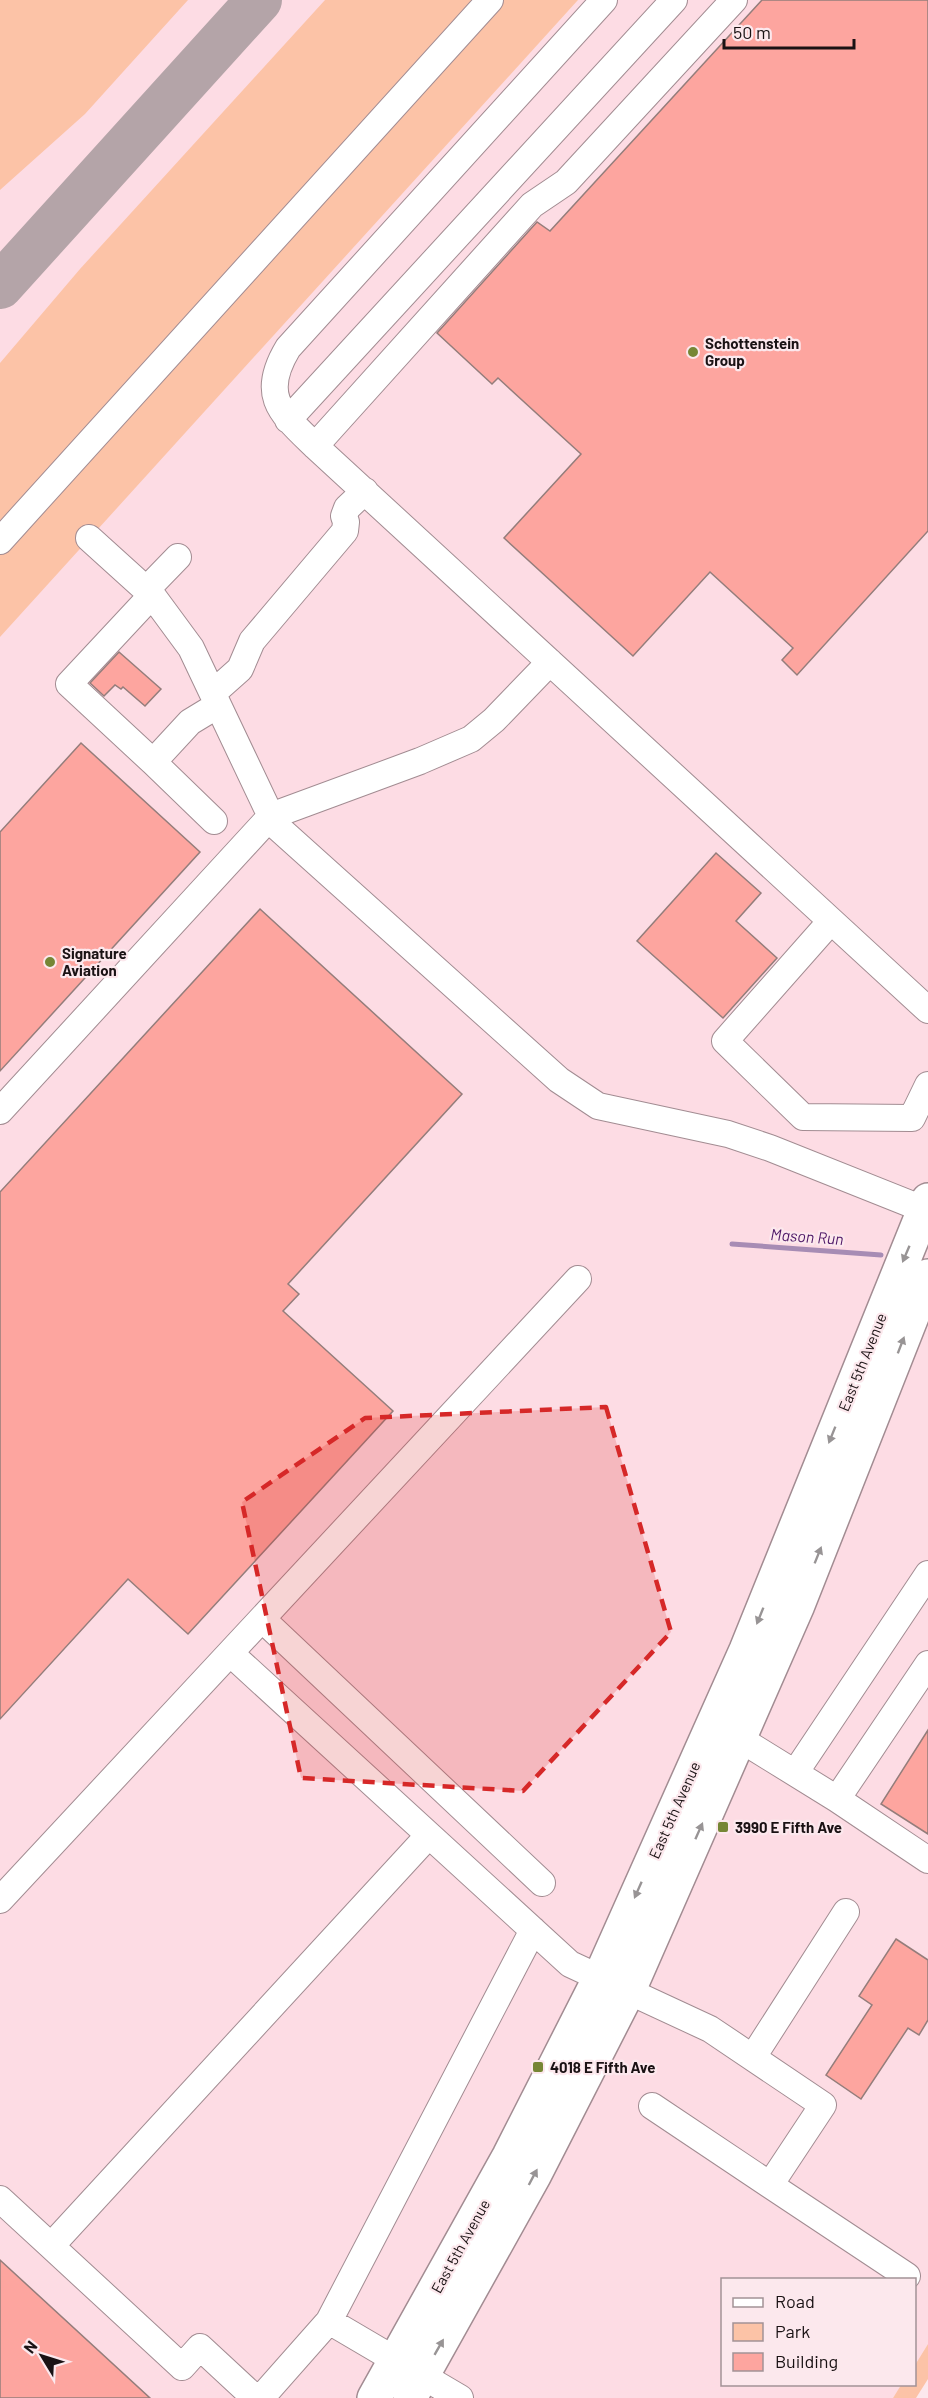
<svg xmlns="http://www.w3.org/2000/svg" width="928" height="2398" viewBox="0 0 928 2398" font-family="Barlow,sans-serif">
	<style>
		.built { fill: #fddce4 }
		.green { fill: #fcc3a7 }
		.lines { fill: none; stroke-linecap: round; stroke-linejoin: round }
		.stream { stroke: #a78cb4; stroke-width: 5 }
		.taxiway { stroke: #b4a4a8; stroke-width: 46 }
		.building { fill: #fda59f; stroke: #947d7b; stroke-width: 1.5 }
		.minor-casing { stroke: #a28c92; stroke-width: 28 }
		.major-casing { stroke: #a28c92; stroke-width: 36 }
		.minor { stroke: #fff; stroke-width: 26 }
		.major { stroke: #fff; stroke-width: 33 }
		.oneway { fill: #989495 }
		.marked { fill: #d62828; fill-opacity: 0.2; stroke: #d62828; stroke-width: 4.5; stroke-dasharray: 12 8; stroke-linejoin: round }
		.poi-dot { fill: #768635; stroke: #fce8ed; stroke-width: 2 }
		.labels { text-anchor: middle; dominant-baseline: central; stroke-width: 4.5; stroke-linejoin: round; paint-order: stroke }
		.poi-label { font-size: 15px; font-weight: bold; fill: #1a1214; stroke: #fce8ed; text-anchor: start }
		.street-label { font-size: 15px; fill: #1a1214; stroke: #fce8ed }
		.water-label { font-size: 16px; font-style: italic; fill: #4d1766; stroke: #fce8ed }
	</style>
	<rect width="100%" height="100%" fill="#fce8ed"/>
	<!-- built -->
	<path class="built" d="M0,0h527l-527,582z
		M578,0h350v2344l-13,21 -1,-85h-192v104l179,1 -8,13h-893v-1762z"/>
	<!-- green -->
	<path class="green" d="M0,0h188l-103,114 -85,76z
		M325,0h253l-578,637v-274l80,-94z
		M928,2344v35l-12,19h-23l8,-13 13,-1 1,-19z"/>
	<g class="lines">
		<!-- stream -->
		<path class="stream" d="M732,1244l149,11"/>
		<!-- taxiway -->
		<path class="taxiway" d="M0,286l259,-286"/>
	</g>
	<!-- building -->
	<path class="building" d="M762,0h166v531l-131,144 -15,-15 11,-12 -83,-76 -77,84 -129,-118 77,-84 -83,-76 -6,6 -55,-51 100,-111 13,9z
		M119,652l42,37 -16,17 -22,-19 -2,2 -6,-4 -11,11 -14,-13z
		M81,743l119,109 -200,219v-239z
		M716,853l45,40 -25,28 41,37 -54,60 -86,-77z
		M260,909l202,185 -174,190 11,10 -16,17 110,100 -205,223 -60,-55 -128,140v-527z
		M928,1730v104l-47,-30z
		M896,1939l32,21v60l-9,15 -11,-7 -47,71 -35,-24 46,-70 -13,-9z
		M0,2260l150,138h-150z"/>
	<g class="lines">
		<!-- minor casing -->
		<g class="minor-casing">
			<path id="minor" d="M604,0l-316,348c-29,48 -7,65 27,98l613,564
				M288,420l386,-420
				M315,446l217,-241 34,-23 168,-182
				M89,538l63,57 39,53 84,177 284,255 39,26 130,28 42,14 158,63
				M0,541l490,-541
				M146,590l32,-33
				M152,595l-83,89 84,78
				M213,693l27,-24 12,-28 93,-110 1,-9 -2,-6 3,-8 18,-17
				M214,821l-61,-59 37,-40 28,-17
				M831,921l-106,120 78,76 109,1 16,-33
				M0,1111l271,-295 149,-55 51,-22 23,-19 56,-58
				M262,1619l280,264
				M230,1653l340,311 140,65 113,76 -53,80 137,91
				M740,1739l97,60 91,61
				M795,1773l133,-199
				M837,1799l91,-135
				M0,1900l578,-621
				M753,2057l93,-145
				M652,2106l118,79
				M0,2199l51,47
				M255,2398l-55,-51 -18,20 -131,-121 378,-411
				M261,2398l68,-77
				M460,2398l-131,-77 204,-391"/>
		</g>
		<!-- major casing -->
		<g class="major-casing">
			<path id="major" d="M374,2398l135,-242 91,-179 146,-327 182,-450
				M410,2398l124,-222 95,-186 169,-385 130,-329"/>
		</g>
		<!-- minor -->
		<use href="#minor" class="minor"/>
		<!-- major -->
		<use href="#major" class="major"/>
	</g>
	<!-- one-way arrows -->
	<defs><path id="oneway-solid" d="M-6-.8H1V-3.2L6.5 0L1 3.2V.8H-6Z" transform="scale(1.5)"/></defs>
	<g class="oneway">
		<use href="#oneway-solid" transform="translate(906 1254) rotate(113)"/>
		<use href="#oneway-solid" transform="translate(901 1345) rotate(-69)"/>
		<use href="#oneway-solid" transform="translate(832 1435) rotate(112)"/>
		<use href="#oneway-solid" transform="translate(818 1555) rotate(-68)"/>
		<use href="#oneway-solid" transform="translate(760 1616) rotate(112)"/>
		<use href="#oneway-solid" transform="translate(699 1831) rotate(-66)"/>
		<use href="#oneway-solid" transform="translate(638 1890) rotate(114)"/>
		<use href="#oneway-solid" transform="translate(533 2177) rotate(-62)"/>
		<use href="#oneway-solid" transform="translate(439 2347) rotate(-60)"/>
	</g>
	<!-- marked area -->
	<path class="marked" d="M606,1407l65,225 -148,159 -222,-13 -59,-276 123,-84z"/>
	<!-- markers -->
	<g class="poi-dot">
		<circle cx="693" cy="352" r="6"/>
		<circle cx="50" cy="962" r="6"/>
		<rect x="717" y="1821" width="12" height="12" rx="3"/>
		<rect x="532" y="2061" width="12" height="12" rx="3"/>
	</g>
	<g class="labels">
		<!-- poi labels -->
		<g class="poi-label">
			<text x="705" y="343">Schottenstein<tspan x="705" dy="17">Group</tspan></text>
			<text x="62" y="953">Signature<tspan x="62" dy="17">Aviation</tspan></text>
			<text x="735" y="1827">3990 E Fifth Ave</text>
			<text x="550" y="2067">4018 E Fifth Ave</text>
		</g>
		<!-- street labels -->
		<g class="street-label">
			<text transform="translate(862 1362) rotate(-68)">East 5th Avenue</text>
			<text transform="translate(674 1810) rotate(-66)">East 5th Avenue</text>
			<text transform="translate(460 2246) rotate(-61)">East 5th Avenue</text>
		</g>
		<!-- water labels -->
		<g class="water-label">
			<text transform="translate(807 1236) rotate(4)">Mason Run</text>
		</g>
	</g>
	<!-- legend -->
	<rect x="721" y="2278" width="195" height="108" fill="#fce8ed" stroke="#a29296" stroke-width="1.5"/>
	<rect x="733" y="2298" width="30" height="9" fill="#ffffff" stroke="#a29296" stroke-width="1.5"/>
	<text x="775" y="2308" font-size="18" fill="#1a1214">Road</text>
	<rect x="733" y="2323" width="30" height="18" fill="#fcc3a7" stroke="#a29296" stroke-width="1.5"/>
	<text x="775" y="2338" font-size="18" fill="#1a1214">Park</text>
	<rect x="733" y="2353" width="30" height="18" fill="#fda59f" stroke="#a29296" stroke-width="1.5"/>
	<text x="775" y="2368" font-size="18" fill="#1a1214">Building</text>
	<!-- north arrow -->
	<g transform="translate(42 2356) rotate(308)" stroke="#fce8ed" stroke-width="4.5" paint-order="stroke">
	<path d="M0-4.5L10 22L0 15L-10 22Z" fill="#1a1214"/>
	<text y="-9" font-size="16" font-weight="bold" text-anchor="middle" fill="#1a1214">N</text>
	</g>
	<!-- scale -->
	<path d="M724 39v9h130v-9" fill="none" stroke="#1a1214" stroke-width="3"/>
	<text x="733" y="39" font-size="18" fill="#1a1214" stroke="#fce8ed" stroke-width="4.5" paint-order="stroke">50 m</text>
</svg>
